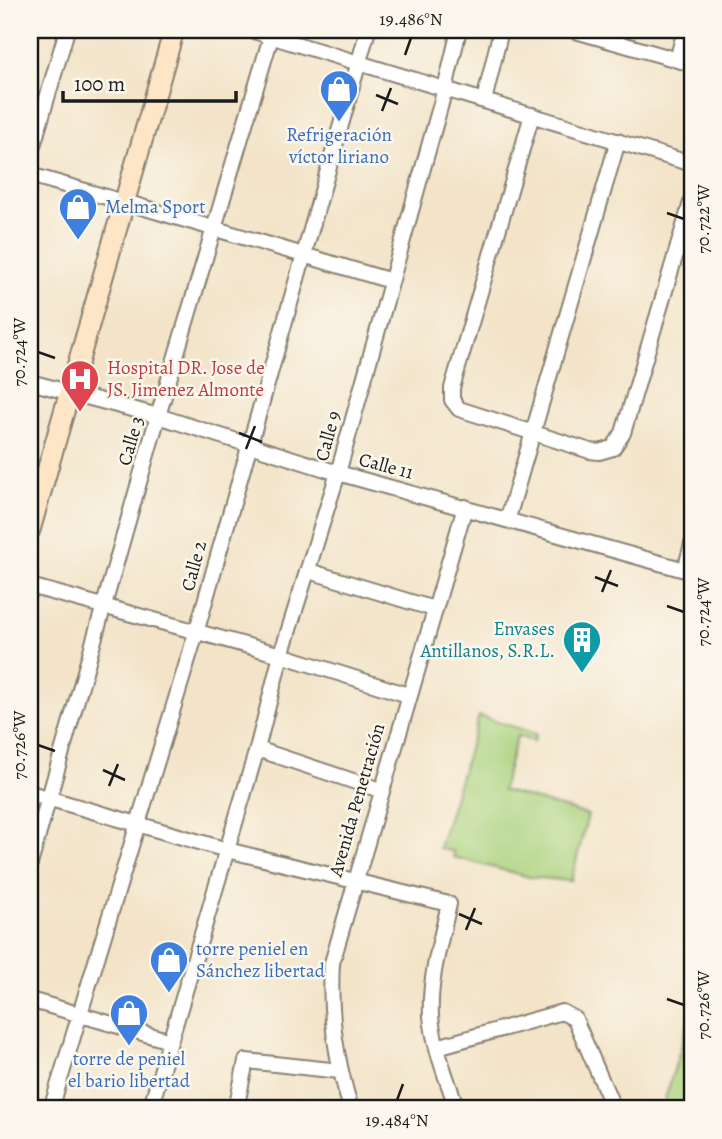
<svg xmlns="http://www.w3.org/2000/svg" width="722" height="1139" viewBox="0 0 722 1139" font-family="Alegreya,serif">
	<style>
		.green { fill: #a9d17c; stroke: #62764c; stroke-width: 2 }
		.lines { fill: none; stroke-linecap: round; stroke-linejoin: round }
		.street-casing { stroke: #888072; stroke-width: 18 }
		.secondary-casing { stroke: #888072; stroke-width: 23 }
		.street { stroke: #fff; stroke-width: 14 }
		.secondary { stroke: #fee5c5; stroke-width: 19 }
		.ticks { fill: none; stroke: #1c1c1c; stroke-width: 2.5 }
		.labels { text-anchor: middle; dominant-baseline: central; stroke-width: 5; stroke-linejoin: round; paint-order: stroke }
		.shop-label { font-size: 19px; fill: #366cbe; stroke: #fbf7ec }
		.health-label { font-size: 19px; fill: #be3a42; stroke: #fbf7ec; text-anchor: start }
		.street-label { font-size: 19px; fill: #1c1c1c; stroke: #fbf7ec }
		.culture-label { font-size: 19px; fill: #0d838f; stroke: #fbf7ec; text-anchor: end }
		.neatline { fill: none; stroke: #1c1c1c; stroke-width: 2.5 }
		.ticks-label { font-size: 18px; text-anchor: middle; fill: #1c1c1c }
	</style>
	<rect width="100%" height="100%" fill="#fbf7ec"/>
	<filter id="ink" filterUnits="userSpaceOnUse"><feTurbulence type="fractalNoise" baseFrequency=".0143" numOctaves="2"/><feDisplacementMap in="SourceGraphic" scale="14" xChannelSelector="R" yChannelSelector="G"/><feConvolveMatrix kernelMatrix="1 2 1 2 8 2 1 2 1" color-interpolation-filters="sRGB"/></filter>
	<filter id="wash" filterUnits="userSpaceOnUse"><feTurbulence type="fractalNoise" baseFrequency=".00686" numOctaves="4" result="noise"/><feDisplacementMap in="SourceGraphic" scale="28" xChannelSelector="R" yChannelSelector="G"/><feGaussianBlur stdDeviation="1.57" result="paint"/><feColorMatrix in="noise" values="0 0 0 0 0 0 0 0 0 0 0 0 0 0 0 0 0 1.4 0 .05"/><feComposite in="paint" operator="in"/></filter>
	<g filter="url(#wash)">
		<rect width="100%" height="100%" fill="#f3e4c9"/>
		<!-- green -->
		<path class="green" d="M479,716l57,18 -2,7 -17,-5 -15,54 86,25 -17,66 -42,-4 -76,-20 1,-5 -15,-4z
			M692,1010v99h-25l-3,-6z"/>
	</g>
	<g filter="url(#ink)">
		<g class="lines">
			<!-- street casing -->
			<g class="street-casing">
				<path id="street" d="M250,30l442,134
					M572,30l120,34
					M677,60l8,-30
					M484,101l17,-71
					M532,115l-80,273v12l7,9 131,42 9,1 14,-4 10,-15 69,-234
					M30,156l37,-126
					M30,175l83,24
					M125,202l266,79
					M30,382l128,34 180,57 354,99
					M508,518l110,-377
					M685,570l7,-26
					M309,571l125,38
					M30,586l251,69 127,40
					M257,749l123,41
					M30,793l197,57 222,54c-8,36 -20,74 -18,112 3,32 16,63 26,93
					M30,864l128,-448 115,-386
					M30,1000l140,41
					M437,1047l125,-35 13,7 39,90
					M51,1109l145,-476 172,-603
					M150,1109l107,-360 24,-94 57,-182 107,-384 14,-59
					M236,1109l10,-48 94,10
					M351,1109c-15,-50 -22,-93 -19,-146l133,-456"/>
			</g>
			<!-- secondary casing -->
			<g class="secondary-casing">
				<path id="secondary" d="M30,530l144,-500"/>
			</g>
			<!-- street -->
			<use href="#street" class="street"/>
			<!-- secondary -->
			<use href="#secondary" class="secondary"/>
		</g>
	</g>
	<!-- ticks -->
	<path class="ticks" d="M405,55l6,-17M376,95l22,9M382,111l9,-23M667,213l17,6M38,352l17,6M239,433l23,9M246,449l9,-23M595,577l23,9M602,592l9,-22M667,606l17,6M38,745l17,6M103,770l22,10M109,786l9,-22M459,914l23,10M466,930l9,-22M667,999l17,6M397,1100l6,-16"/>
	<!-- icons -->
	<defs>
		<g id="shop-pin" transform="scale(2.0125)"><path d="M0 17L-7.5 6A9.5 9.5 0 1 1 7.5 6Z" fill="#3f7fe0" stroke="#fbf7ec"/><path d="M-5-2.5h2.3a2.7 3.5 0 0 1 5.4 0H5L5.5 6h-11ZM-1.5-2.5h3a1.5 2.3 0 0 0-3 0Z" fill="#fff"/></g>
		<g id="hospital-pin" transform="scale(2.0125)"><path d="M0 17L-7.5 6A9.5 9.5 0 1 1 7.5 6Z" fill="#e0444e" stroke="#fbf7ec"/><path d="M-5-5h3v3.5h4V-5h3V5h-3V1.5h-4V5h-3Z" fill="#fff"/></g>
		<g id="building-pin" transform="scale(2.0125)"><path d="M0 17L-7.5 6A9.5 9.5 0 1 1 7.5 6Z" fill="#0f9aa8" stroke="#fbf7ec"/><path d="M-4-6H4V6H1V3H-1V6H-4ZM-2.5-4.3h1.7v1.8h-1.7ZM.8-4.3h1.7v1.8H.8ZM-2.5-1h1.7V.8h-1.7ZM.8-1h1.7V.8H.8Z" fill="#fff"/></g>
	</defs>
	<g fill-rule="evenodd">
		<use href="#shop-pin" x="339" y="89"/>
		<use href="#shop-pin" x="78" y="207"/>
		<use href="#hospital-pin" x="80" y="379"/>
		<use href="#building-pin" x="582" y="640"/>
		<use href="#shop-pin" x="169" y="960"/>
		<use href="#shop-pin" x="129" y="1013"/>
	</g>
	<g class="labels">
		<!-- shop labels -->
		<g class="shop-label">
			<text x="339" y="135">Refrigeración<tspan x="339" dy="22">víctor liriano</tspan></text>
			<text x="105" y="207" text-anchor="start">Melma Sport</text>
			<text x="196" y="949" text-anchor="start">torre peniel en<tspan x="196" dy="22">Sánchez libertad</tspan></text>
			<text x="129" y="1059">torre de peniel<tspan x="129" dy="22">el bario libertad</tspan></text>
		</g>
		<!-- health labels -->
		<g class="health-label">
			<text x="107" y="368">Hospital DR. Jose de<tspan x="107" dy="22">JS. Jimenez Almonte</tspan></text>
		</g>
		<!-- street labels -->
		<g class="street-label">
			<text transform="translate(328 436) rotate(-75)">Calle 9</text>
			<text transform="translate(131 441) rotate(-74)">Calle 3</text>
			<text transform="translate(386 466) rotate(15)">Calle 11</text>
			<text transform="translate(194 566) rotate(-75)">Calle 2</text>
			<text transform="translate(357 800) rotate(-74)">Avenida Penetración</text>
		</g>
		<!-- culture labels -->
		<g class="culture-label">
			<text x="555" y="629">Envases<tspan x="555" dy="22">Antillanos, S.R.L.</tspan></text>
		</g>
	</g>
	<!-- margin -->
	<rect width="722" height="1139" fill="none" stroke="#fbf7ec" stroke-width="77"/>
	<!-- scale -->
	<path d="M63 91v10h173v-10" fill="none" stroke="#1c1c1c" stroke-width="3.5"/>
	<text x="74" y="91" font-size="21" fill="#1c1c1c" stroke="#fbf7ec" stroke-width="5" paint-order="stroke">100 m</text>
	<rect x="38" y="38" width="646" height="1062" class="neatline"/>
	<g class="ticks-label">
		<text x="411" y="25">19.486°N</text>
		<text transform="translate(703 219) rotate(-90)" y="6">70.722°W</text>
		<text transform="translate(19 352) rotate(-90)" y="6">70.724°W</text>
		<text transform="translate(703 612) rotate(-90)" y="6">70.724°W</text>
		<text transform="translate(19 745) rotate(-90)" y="6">70.726°W</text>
		<text transform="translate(703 1005) rotate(-90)" y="6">70.726°W</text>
		<text x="397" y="1126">19.484°N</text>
	</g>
</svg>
